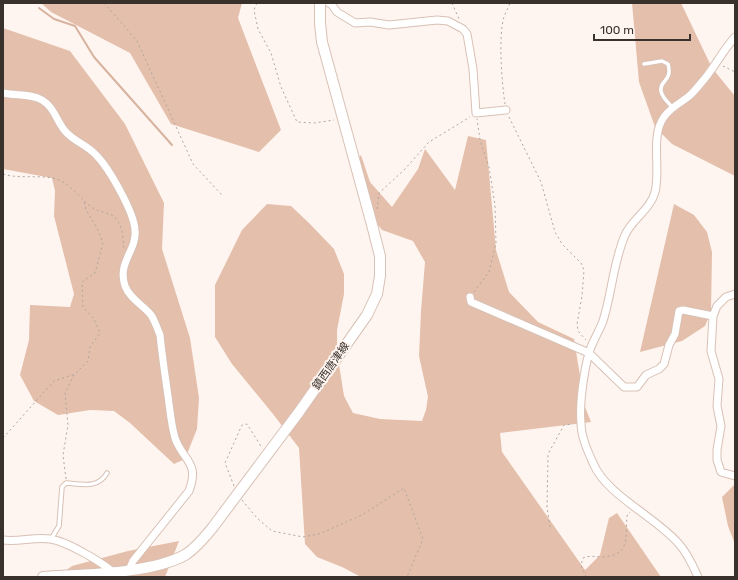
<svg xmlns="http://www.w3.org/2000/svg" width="738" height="580" viewBox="0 0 738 580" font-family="Rubik,'Noto Sans JP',sans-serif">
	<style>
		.forest { fill: #e4bfab }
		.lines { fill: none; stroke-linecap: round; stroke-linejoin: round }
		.stream { stroke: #d7b39f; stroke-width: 2 }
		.service-casing { stroke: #d8c1b5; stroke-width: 5.5 }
		.minor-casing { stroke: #d8c1b5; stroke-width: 9 }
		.secondary-casing { stroke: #d8c1b5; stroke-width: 12 }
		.path { stroke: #b0a6a1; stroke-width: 1; stroke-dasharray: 2 3; stroke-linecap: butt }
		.service { stroke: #fff; stroke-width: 3.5 }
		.minor { stroke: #fff; stroke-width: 7 }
		.secondary { stroke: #fff; stroke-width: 10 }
		.labels { text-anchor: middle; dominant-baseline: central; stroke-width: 4; stroke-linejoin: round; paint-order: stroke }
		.street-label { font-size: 11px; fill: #39312c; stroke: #fff5f0 }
	</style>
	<rect width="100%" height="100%" fill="#fff5f0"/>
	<!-- forest -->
	<path class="forest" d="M41,3h201l-4,15 43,112 -22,22 -88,-28 -41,-71 -79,-41z
		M632,3h49l31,65 23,28v80l-63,-32 -17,-17 -16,-45z
		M3,28l67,23 55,73 39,79 -2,46 28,89 9,60 -2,31 -12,30 -11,5 -44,-41 -16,-12 -24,-1 -32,5 -24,-14 -14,-26 9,-35 1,-35 40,2 4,-13 -20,-78 1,-25 -3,-13 -49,-9z
		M468,136l18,4 10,110 13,42 29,30 36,17 11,68 6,15 -91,11 2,19 83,118 15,-15 9,-37 8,-5 44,64h-300l-19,-10 -25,-10 -12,-13 -6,-96 -26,-34 -41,-50 -17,-27v-52l27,-55 25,-26 24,2 18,17 25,26 10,25v20l-7,36v22l7,44 9,17 27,6 42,2 4,-11 2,-13 -9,-41 2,-45 4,-49 -12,-21 -31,-11 -8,-10 -16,-61 3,-4 9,27 22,25 26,-38 7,-20 30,41z
		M674,204l20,11 13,17 5,20 -1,60 -6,14 -23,15 -42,11z
		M735,484v60l-7,-18 -6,-29z
		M179,541l-14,36h-108l15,-11 56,-15z"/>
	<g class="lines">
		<!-- stream -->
		<path class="stream" d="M39,8l15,11 21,7 19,31 78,88"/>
		<!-- service casing -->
		<g class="service-casing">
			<path id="service" d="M644,64l18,-3 6,3c5,18 -9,16 -7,27 1,7 8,12 12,17
				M51,539l8,-13 3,-39 4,-4c16,1 32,6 41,-10"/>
		</g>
		<!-- minor casing -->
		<g class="minor-casing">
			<path id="minor" d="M329,3l3,2 5,7 18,11 15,-1 19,3 48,-5 11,1 15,8 4,5 6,35 3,44 30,-3
				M3,93c13,3 27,0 39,7 12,7 14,20 23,31 8,10 22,14 31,24 13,13 38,57 39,75 2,21 -18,32 -10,56 5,13 18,19 26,29 4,6 6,13 9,20 2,20 5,40 8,61 2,14 3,28 7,42 8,23 25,24 14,53l-56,70 -4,9
				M735,294l-9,3 -9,9 -4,10 -2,35 8,28 -2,27 4,20 -4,24v10l4,12 14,4
				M470,297l1,5 118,51 35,34h13l9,-12 13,-6 5,-5 5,-19 6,-11 4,-23 4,-1 30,6
				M3,540c15,2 31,-3 47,-1 16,2 50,22 63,33
				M698,577c-5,-11 -10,-23 -19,-33 -22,-26 -72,-49 -85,-79 -6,-13 -13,-28 -13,-42 -2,-19 3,-52 8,-70 3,-11 10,-21 14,-32 9,-28 10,-58 22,-86 7,-16 26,-26 30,-43 6,-22 -5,-56 9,-75 6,-9 16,-14 24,-20 5,-4 9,-9 13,-14 13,-14 21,-32 34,-46"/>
		</g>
		<!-- secondary casing -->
		<g class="secondary-casing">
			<path id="secondary" d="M43,577c40,-3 107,-3 142,-22 11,-7 20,-18 28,-28l86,-115 68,-97 10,-21 3,-18v-20l-9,-35 -49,-179 -2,-19v-20"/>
		</g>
		<!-- path -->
		<path class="path" d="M104,3l33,38 56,123 29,31
			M257,3l-3,7 4,19 13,24 10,34 16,35 17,1 20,-3
			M452,3l7,16
			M723,66l12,6
			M505,104c-3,-20 -7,-68 -1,-87 2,-5 4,-9 6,-14
			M509,117l32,65 14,50 7,12 19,19 3,7 -2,26 -5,28 1,7 8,9
			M3,174c16,5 32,1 49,4 18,3 27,21 41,30 8,6 18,3 24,12 6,8 6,20 7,29
			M377,209l2,-16 25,-23 25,-28 41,-25
			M474,292l15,-20 7,-29 -1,-38 -6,-38 -9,-27 -3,-21
			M3,438l51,-57 21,-7 13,-13 2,-14 10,-14 -6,-14 -11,-12 -1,-25 13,-9 8,-30 -6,-15 -11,-18 -2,-9
			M66,479l-3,-24 5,-30 -3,-32 9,-18
			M234,486l-9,-23 17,-38 5,-1 15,24
			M242,500l15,18 15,13 31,6 16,-3 43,-19 42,-27 19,51 -16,38
			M550,527l-3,-20 1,-53 16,-29 9,-1
			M586,577l-5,-12 2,-7c7,-3 12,-1 19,-1 29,-2 23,-18 25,-41l3,-4"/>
		<!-- service -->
		<use href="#service" class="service"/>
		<!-- minor -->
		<use href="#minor" class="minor"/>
		<!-- secondary -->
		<use href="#secondary" class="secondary"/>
	</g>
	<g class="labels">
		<!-- street labels -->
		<g class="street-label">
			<text transform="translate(331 366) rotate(-55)">鎮西唐津線</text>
		</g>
	</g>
	<!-- border -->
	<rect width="738" height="580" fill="none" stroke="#39312c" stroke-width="8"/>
	<!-- scale -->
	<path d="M594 34v6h96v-6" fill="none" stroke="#39312c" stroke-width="2"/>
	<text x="600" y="34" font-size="12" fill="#39312c" stroke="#fff5f0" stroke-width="3" paint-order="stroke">100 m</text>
</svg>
